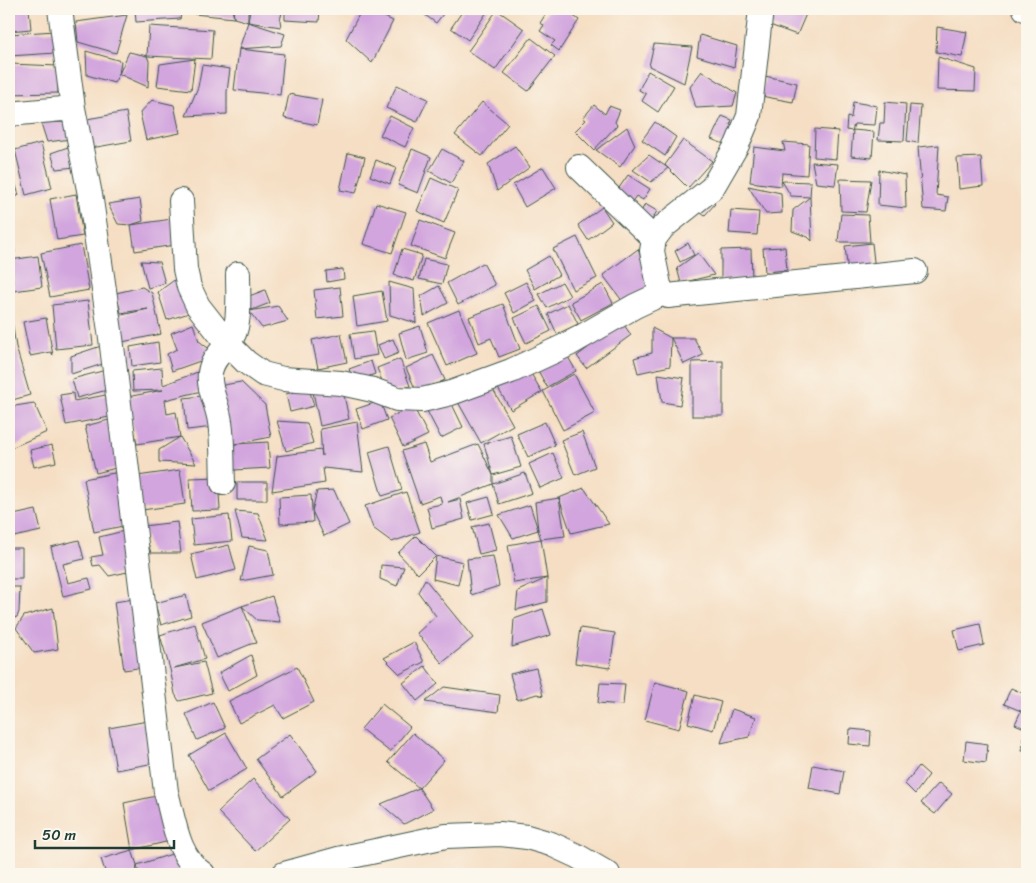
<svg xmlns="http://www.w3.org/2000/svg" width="1036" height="883" viewBox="0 0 1036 883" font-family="Sriracha,sans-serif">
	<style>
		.building { fill: #d2a5de }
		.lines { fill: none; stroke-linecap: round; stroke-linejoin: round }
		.minor-casing { stroke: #3f5549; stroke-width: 26 }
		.minor { stroke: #fff; stroke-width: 24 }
	</style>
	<rect width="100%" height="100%" fill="#fbf7ec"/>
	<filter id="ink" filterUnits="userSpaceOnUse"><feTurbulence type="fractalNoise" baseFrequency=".02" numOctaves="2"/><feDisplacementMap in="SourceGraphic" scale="10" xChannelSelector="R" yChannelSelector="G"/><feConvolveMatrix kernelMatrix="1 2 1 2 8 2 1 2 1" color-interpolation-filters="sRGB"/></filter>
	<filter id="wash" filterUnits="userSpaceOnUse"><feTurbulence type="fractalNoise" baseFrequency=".0096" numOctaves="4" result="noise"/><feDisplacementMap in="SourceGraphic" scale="20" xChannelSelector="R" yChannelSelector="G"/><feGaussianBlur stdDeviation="1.12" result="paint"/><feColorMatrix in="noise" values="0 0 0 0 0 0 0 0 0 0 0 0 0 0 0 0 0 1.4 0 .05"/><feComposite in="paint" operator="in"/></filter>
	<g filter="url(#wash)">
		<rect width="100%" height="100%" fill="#f5dec3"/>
		<g id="blocks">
			<!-- building -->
			<path class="building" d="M9,9h20l2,20 -22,2z
				M135,9h47l-2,10 -44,3z
				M192,9h40l2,9 -1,-9h15v13l-14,-4 -40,-4z
				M250,9h33l-3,11 1,7 -33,-5z
				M285,9h35l-1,13 -34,-2z
				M362,9h6l25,12 -21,42 -26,-24z
				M391,9h17l-2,5z
				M417,9h30l-11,14z
				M464,9h25l-21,31 -17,-12z
				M549,9h15l15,11 -20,31 -8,-6 4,-4 -15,-10 4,-6 -4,-2z
				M772,9h14l20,5 -9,21 -30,-11z
				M497,10l27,19 -29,41 -27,-19z
				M127,15l-11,38 -38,-11 -2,-20z
				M248,22l37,12 -4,12 -42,3z
				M149,26l64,4 -2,29 -64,-3z
				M937,27l30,5 -5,25 -26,-5z
				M55,31l1,22 -47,3v-22z
				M700,35l37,11 -3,21 -37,-11z
				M531,38l24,18 -27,35 -24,-18z
				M654,44l38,3 -8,36 -35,-17z
				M239,49l45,5 -4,41 -46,-5z
				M86,51l35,10 -2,13 -5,9 -27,-8z
				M129,52l18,4 2,5 -1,26 -29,-13z
				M938,57l38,12 -1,22 -38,-1z
				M195,59l-4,31 -34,-4 3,-22z
				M10,64l48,2v27l-49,1z
				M202,65l28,4 -3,23v22l-41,2 12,-29z
				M648,71l26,15 -16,26 -16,-11 4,-7 -7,-4z
				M702,71l35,22 -4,13 -37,2 -6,-21z
				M765,76l32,7 -4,19 -32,-6z
				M397,85l31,14 -11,23 -31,-14z
				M289,94l33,6 -5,25 -33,-7z
				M152,100l22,5 6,28 -34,7 -6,-27z
				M482,102l26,22 -26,32 -27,-21z
				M853,102l24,4 -2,19 -21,-1 -2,7 -6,-1 1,-13 4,1z
				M885,102l21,2 -2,37 -26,-1 2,-17h4z
				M594,105l11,9 4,-8 11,4 -5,12 2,3 -23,25 -19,-19 11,-11 -3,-2z
				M910,105l11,1 -3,37 -11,-2z
				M126,112l5,29 -40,7 -4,-29z
				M390,116l24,12 -9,19 -25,-12z
				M722,116l10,4 -2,5 10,3 -11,18 -18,-7z
				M68,122l3,17 -24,3 -6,-19z
				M655,122l21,15 -11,19 -23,-16z
				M627,127l8,18 -15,22 -24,-17z
				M815,129l23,2 -2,28 -22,-2z
				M853,130l21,2 -2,26 -21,-2z
				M683,140l29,21 -24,27 -23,-23z
				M783,142l26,2 -2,31 -25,-2 -1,13 -31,-4 4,-35 31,4z
				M41,143l11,45 -26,7 -11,-45z
				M939,145l-3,50 12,2 -2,14 -23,-2 -5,-62z
				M515,146l15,21 -33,24 -9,-27z
				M68,147l7,20 -19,2 -5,-16z
				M412,149l19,8 -13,36 -20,-8z
				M442,149l22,12 -13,22 -22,-12z
				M348,153l17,4 -9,36 -16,-3z
				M649,155l19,13 -17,14 -18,-12z
				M981,157l2,29 -24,3 -2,-31z
				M376,160l20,8 -6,16 -20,-8z
				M812,162l26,2 -3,21 -19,-2z
				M9,164l10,31 -10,6z
				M543,167l13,21 -31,19 -12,-22z
				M879,170l26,5 1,33 -28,-3z
				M628,175l22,14 -7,11 -7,-4 -9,13 -15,-11z
				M431,178l27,12 -14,33 -27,-12z
				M840,179l31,1 -5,32 -25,-1z
				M782,181l29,1 -1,15 -19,-1z
				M748,186l33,7 1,20 -16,1z
				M76,194l7,42 -26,4 -7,-41z
				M810,197l2,44 -4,-4 -16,-6 1,-21z
				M708,198l7,6 -10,11 -4,-3z
				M140,199l3,22 -12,4 -13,-1 -10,-20z
				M376,203l30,9 -14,41 -29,-9z
				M645,204l12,7 -6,11 -12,-6z
				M602,207l10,15 -24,18 -10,-15z
				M731,210l28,2 -2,23 -28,-2z
				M841,214l27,1 2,27h-32z
				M172,219l3,26 -40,6 -4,-26z
				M420,220l35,13 -10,25 -34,-12z
				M577,237l20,41 -24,12 -20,-41z
				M9,238h3l3,14 -6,1z
				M688,243l6,12 -14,7 -5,-11z
				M872,243l3,28 -27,2 -3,-27z
				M81,245l8,45 -39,7 -9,-44z
				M785,247l2,23 -22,2 -2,-24z
				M402,249l20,6 -8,26 -20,-6z
				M638,249l13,40 -25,17 -23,-31z
				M751,249l1,30 -31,1v-30z
				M698,253l16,22 -33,8 -4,-15z
				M38,256l4,31 -28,4 -4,-31z
				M549,256l10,19 -24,14 -10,-19z
				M424,259l23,5 -5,20 -23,-5z
				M141,261l18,1 6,21 -17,5z
				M483,263l12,22 -37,20 -11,-22z
				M343,269l1,10 -17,3 -1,-11z
				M177,278l12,35 -22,7 -9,-28z
				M389,282l25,7 2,34 -26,-8z
				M526,282l10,19 -22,12 -10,-20z
				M562,282l8,14 -23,12 -8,-14z
				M603,284l10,19 -32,17 -10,-18z
				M439,286l9,17 -24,13 -3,-20z
				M142,287l10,6 9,41 -39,8 -5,-26 31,-7 -27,4 -5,-20z
				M340,287l3,29 -26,3 -3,-29z
				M265,290l5,13 -21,8 -5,-13z
				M382,291l5,30 -30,5 -4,-30z
				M88,301l5,44 -37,4 -4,-44z
				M503,304l17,45 -21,8 -8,-19 -12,5 -10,-26z
				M568,304l10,20 -21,10 -9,-20z
				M278,306l10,15 -26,7 -13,-17z
				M539,306l12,25 -25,12 -12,-25z
				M10,308l6,39 14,48 -21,6v-92z
				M459,310l18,43 -30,13 -19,-43z
				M46,318l7,37 -2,-3 -21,4 -7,-34z
				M622,322l9,13 -45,33 -9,-12z
				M193,324l6,17 18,14 -45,16 -5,-17 10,-5 -6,-16z
				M420,326l8,27 -22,7 -7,-27z
				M652,328l19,10 -1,28 -32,7 -4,-15 18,-5z
				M373,331l4,24 -23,4 -4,-25z
				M341,334l6,28 -29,6 -6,-28z
				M671,338h23l9,17 -19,9z
				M393,339l6,14 -15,6 -6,-14z
				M158,342l2,20 -28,4 -2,-19z
				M101,346l5,17 -35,11v-18z
				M563,348l13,23 -29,16 -12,-22z
				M433,355l12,25 -28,13 -11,-25z
				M400,359l10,27 -23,8 -10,-26z
				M371,361l4,13 -21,8 -5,-13z
				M723,361v55h-31v-54z
				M527,367l15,25 -31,18 -15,-25z
				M162,368l1,17 40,-15 3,20 -41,10 2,14 9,-2 4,25 -43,7 -10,-47 36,-7 -30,1 -1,-20z
				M106,370l5,19 -34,9 -5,-19z
				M574,374l21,39 -32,17 -20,-39z
				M658,374l26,4 -4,27 -18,-3z
				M241,382l24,23 6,32 -36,7 33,-2 2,26 -36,2 -16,-84z
				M490,384l23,41 -32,18 -23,-41z
				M342,386l7,33 -29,7 -7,-34z
				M309,388l5,18 -24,6 -4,-18z
				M73,393l1,8 37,-7 4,22 -49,9 -6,-30z
				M210,395l4,32 -27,3 -3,-32z
				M449,398l14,29 -22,11 -15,-29z
				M380,401l7,19 -24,9 -7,-20z
				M34,403l13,29 -36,16 -2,-5v-36z
				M413,406l15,29 -25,12 -14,-29z
				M109,420l11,47 -24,6 -11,-47z
				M277,421l30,2 6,20 -27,8z
				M357,422l6,50 -40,-4 2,15 -53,8 5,-35 44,-6 1,6 -2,-27z
				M545,422l10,23 -27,12 -11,-23z
				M582,432l13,35 -20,8 -14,-35z
				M511,436l10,31 -28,8 -9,-31z
				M180,437l16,27 -37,-2v-12z
				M424,444l6,18 48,-18 15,31v9l-45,18 12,-3 4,20 -32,9 -5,-21 15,-3 -2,-8 -20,7 -18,-52z
				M52,445l4,17 -22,5 -4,-17z
				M389,446l13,44 -20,6 -13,-44z
				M553,453l11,25 -24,10 -11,-24z
				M180,470l5,34 -43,6 -5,-34z
				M119,472l9,53 -34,7 -10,-53z
				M525,473l7,20 -33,11 -6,-20z
				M218,477l2,33 -28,1 -2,-33z
				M237,482h30v18h-30z
				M584,488l25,36 -38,9 -12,-35 6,38 -24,3 -3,-9 -3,-28 24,-4z
				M334,490l15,34 -25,12 -12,-25 5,-20z
				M406,492l14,40 -28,10 -19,-14 -8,-22z
				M311,495l2,27 -33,2 -1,-27z
				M489,497l5,17 -22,6 -5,-17z
				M530,505l8,25 -25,8 -14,-23z
				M36,510l5,21 -32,7v-22z
				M235,511l23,2 10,27 -26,-2z
				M229,515l3,26 -38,4 -3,-26z
				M177,522l4,31h-30l-8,-27z
				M489,523l7,27 -17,4 -7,-27z
				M124,531l8,40 -23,5 -9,-11 -7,1 -2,-9 12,-2 -4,-18z
				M416,536l20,20 -18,18 -20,-21z
				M541,539l6,39 -33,5 -6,-38z
				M79,540l5,19 -21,5 5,19 21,-5 3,11 -29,7 -12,-49z
				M229,545l7,25 -39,10 -6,-26z
				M249,546l19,4 5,25 -32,6z
				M9,548h13v31h-13z
				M436,556l27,6 -5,23 -25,-6z
				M493,556l6,30 -28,9 -4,-36z
				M381,565l23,2 -7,19 -17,-7z
				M547,578v24l-31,8 2,-19z
				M425,579l48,59 -31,25 -25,-30 19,-17 -18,-24z
				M9,587h11l-1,25 -2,5 -8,2z
				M186,595l5,21 -30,9 -6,-22z
				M272,596l8,26 -23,-2 -15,-14z
				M134,599l10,68 -20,3 -10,-68z
				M242,606l15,37 -6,1 -34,14 -15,-36z
				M53,608l5,41 -24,4 -18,-25 8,-12z
				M543,609l8,26 -39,12 2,-28z
				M195,624l10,35 -31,9 30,-6 8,31 -33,8 -4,-7 -5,-25 -10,-34z
				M980,624l4,21 -25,6 -5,-21z
				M580,628l35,5 -5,35 -35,-5z
				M414,642l10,20 -24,12 -16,-16z
				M251,655l6,20 -29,16 -9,-18z
				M425,666l13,18 -21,17 -14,-18z
				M297,667l17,35 -31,16 -8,-13 -36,18 -10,-22z
				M536,668l7,28 -6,-2 -20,6 -7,-26z
				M655,682l34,9 -10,38 -34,-9z
				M600,683l25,1 -2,21 -25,-2z
				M444,687l56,8 -2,17 -73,-10z
				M1011,688l16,7v34l-12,-5 6,-13 -17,-7z
				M695,695l26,7 -8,28 -25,-7z
				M213,702l12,26 -28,12 -11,-26z
				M382,704l28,23 -20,25 -29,-23z
				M732,709l24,8 -7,20 -28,6z
				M148,721l7,42 -39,7 -7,-42z
				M850,729l21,2 -1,15 -21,-2z
				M226,733l21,36 -38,22 -20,-36z
				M413,733l31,27 -25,28 -31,-26z
				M290,734l27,37 -34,25 -27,-37z
				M1023,737h4v13h-5z
				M966,741l22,3 -2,19 -22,-3z
				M813,765l31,6 -4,23 -31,-6z
				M919,766l10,9 -14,19 -10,-10z
				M253,779l37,40 -35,32 -37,-39z
				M939,783l13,11 -17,20 -14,-11z
				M419,788l14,21 -29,15 -23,-20z
				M161,795l9,46 -38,9 -8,-47z
				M132,850l5,15 -1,9h-30l-5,-15z
				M175,853l6,21h-42l-2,-9z"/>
		</g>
	</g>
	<g filter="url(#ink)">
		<use href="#blocks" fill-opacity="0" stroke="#3f5549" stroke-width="1"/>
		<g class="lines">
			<!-- minor casing -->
			<g class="minor-casing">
				<path id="minor" d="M60,9l13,99 18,92 20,138 55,454c8,28 11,65 37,82
					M761,9l-12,107 -12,29 -25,43 -49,39 -9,12 -2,12 7,34 4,8 5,3 9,-1 238,-24
					M1025,9h2
					M9,114l64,-6
					M579,167l75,72
					M181,201l4,68 4,18 9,19 29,37 19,19 17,12 20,5 58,4 32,7 24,9 25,1 29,-7 60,-22 58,-27 66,-38 28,-13
					M223,483c-1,-20 0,-41 -3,-61 -2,-17 -12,-32 -10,-49 2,-18 20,-26 25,-42 5,-16 3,-40 3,-57
					M284,874l54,-15 108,-23 54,-2 27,3 24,7 26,12 31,18"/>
			</g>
			<!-- minor -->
			<use href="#minor" class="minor"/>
		</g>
	</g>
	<!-- margin -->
	<rect width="1036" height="883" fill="none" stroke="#fbf7ec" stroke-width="30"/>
	<!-- scale -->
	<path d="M35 840v8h139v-8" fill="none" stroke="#1f3d34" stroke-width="2.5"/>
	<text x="42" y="840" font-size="15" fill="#1f3d34" stroke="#fbf7ec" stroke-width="4" paint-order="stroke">50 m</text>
</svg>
